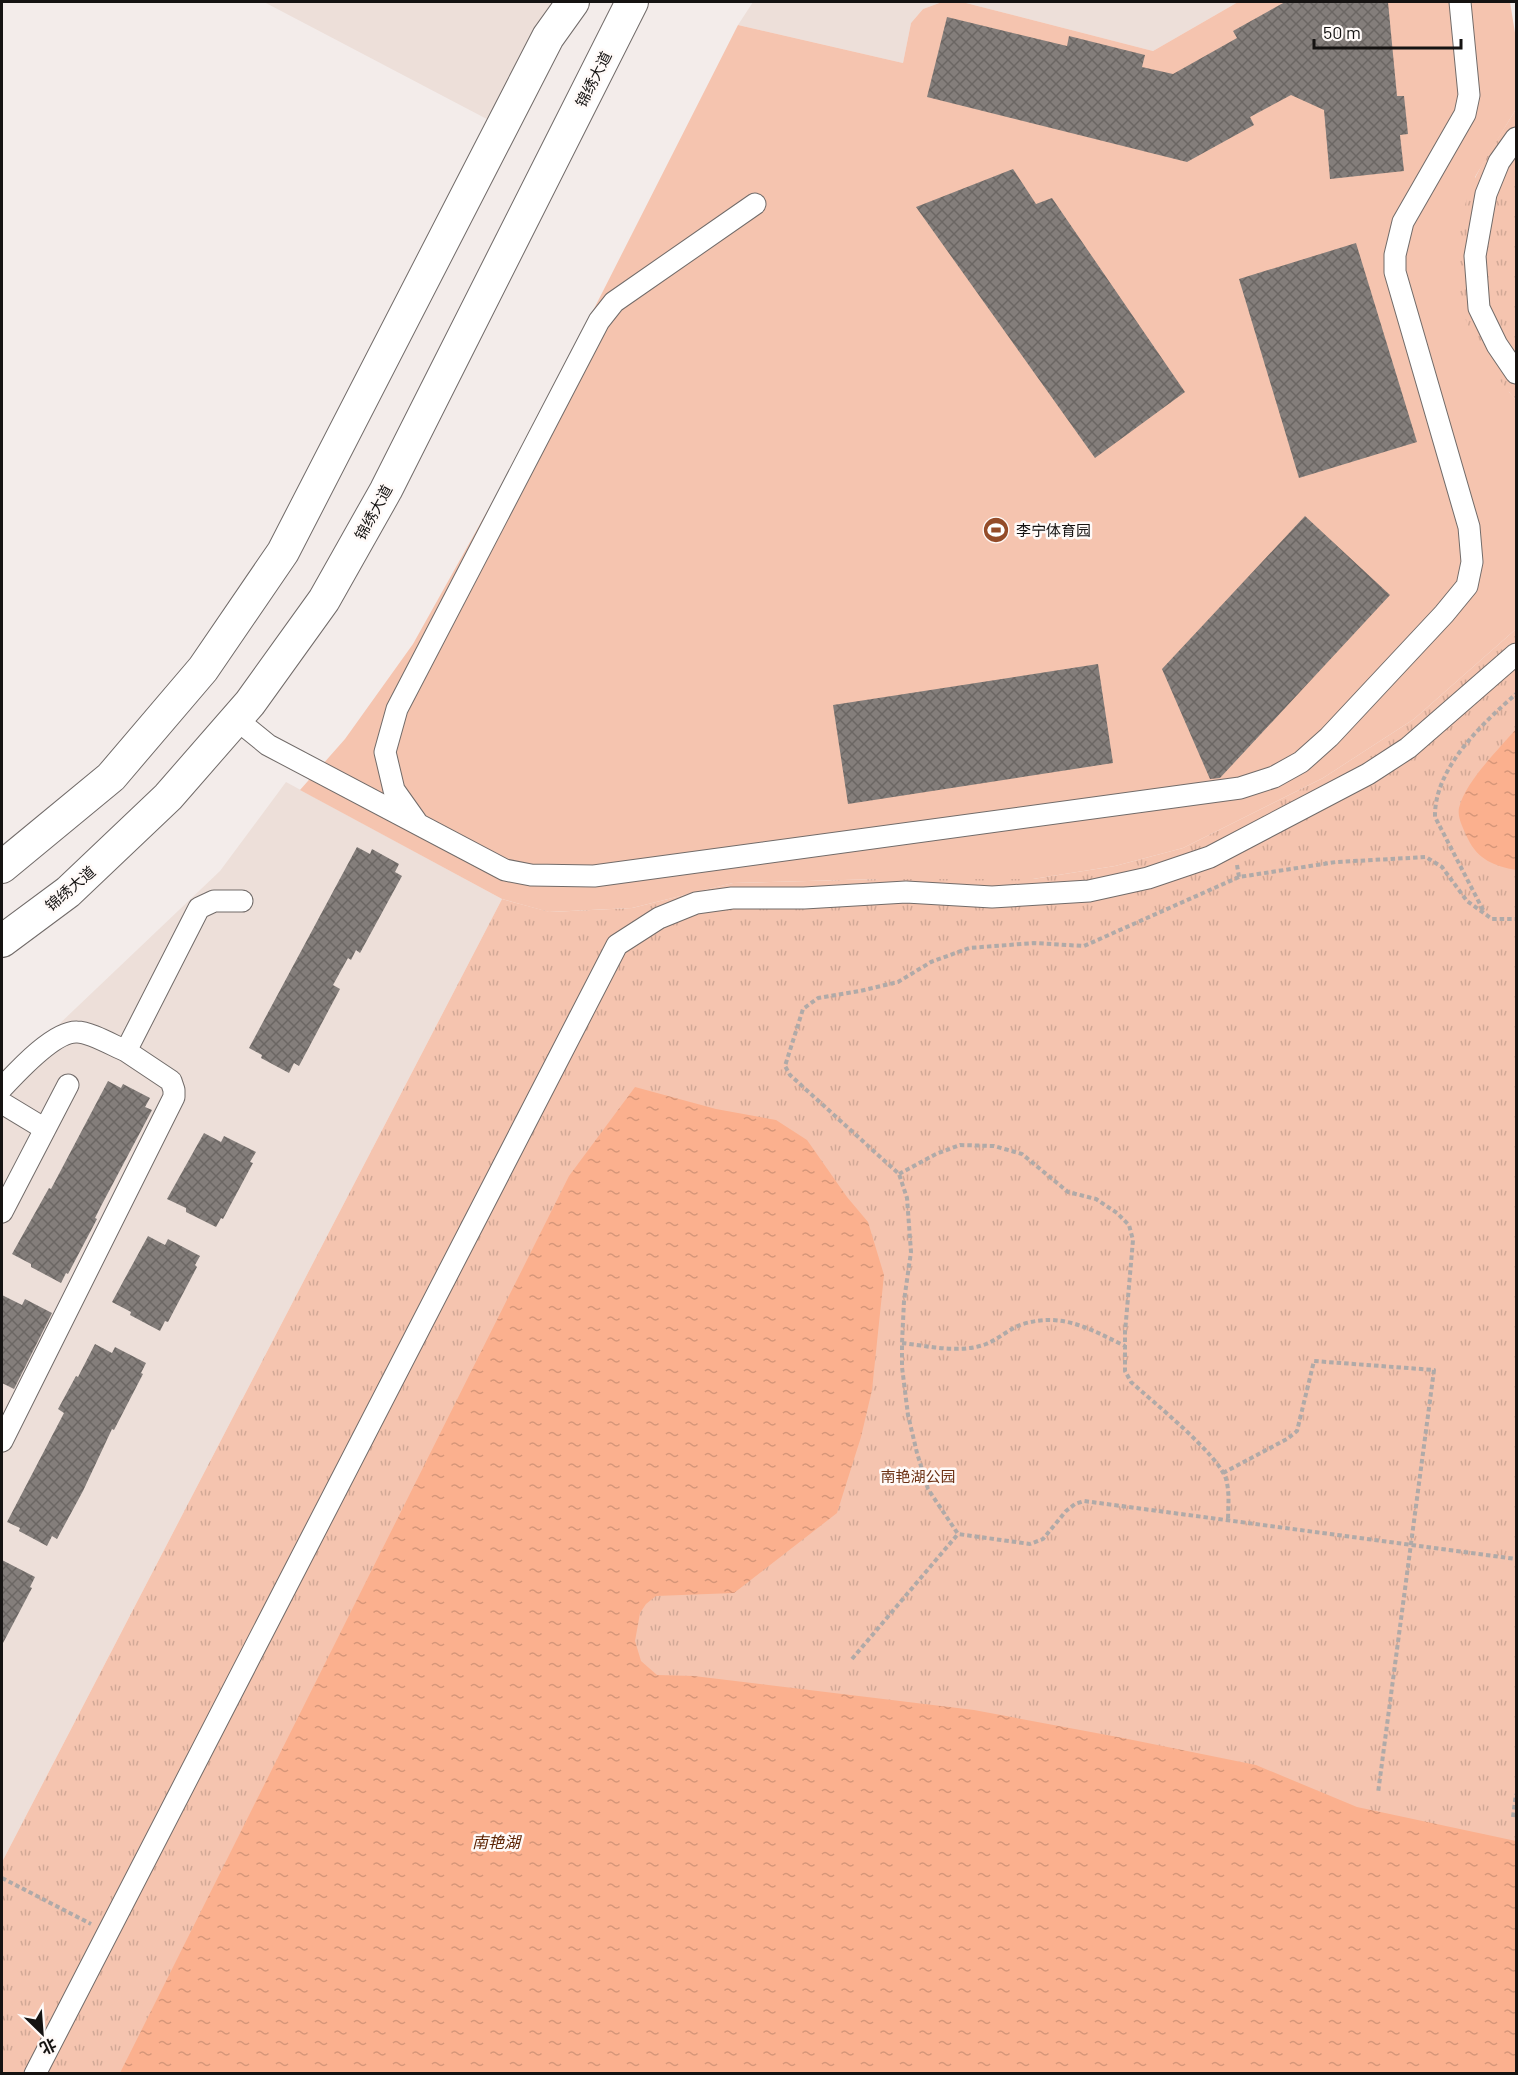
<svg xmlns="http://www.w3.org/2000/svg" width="1518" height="2075" viewBox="0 0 1518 2075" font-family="Barlow,'Noto Sans SC',sans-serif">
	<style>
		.built { fill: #eddfd9 }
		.grass { fill: #f5c4af }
		.park { fill: url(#park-tufts) }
		.water { fill: url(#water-ripples) }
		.building { fill: url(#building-cross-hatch) }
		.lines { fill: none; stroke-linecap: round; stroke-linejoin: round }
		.minor-casing { stroke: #716b69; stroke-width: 23 }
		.highway-casing { stroke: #716b69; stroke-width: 34 }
		.path { stroke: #b0aaa8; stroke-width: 4; stroke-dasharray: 4.5 3; stroke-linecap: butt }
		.minor { stroke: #fff; stroke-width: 21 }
		.highway { stroke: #fff; stroke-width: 32 }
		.labels { text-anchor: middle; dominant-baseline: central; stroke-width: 5; stroke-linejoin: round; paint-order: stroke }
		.street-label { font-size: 15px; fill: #151312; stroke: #fffaf8 }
		.poi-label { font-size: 15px; fill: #151312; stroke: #fffaf8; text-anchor: start }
		.park-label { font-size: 15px; fill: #6c3113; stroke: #fffaf8 }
		.water-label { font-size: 16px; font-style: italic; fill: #5e2504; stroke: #fffaf8 }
	</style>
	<defs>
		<pattern id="park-tufts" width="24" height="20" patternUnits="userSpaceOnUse" patternTransform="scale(1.5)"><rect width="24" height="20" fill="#f5c4af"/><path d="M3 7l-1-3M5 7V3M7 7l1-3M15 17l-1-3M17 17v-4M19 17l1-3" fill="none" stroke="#d1a896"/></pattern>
		<pattern id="water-ripples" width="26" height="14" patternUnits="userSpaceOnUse" patternTransform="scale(1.5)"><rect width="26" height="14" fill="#fbb08e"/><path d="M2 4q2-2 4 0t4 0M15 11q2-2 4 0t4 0" fill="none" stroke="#d69679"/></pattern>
		<pattern id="building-cross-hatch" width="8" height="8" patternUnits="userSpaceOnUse" patternTransform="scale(1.5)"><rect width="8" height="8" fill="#847e7b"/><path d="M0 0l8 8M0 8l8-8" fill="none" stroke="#6b6663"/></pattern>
	</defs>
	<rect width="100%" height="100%" fill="#f3ecea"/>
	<!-- built -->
	<path class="built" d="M264,2h309l-71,125z
		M753,2h189l-19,7 -12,14 -8,40 -165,-38z
		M962,2h276l-85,49z
		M286,782l216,117 -500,963v-792l53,-42 165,-157z"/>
	<!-- grass -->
	<path class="grass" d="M942,2h20l191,49 85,-49h272l6,37v70l-41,68 34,215 7,8v229l-102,90 -91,59 -140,70 -68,18 -82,13h-153l-147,4 -101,25 -83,4 -47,-13 -202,-109 45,-51 68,-95 119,-213 206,-406 165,38 8,-40 12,-14z"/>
	<!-- park -->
	<path class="park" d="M1516,109v291c-19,-21 -43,-57 -52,-85 -12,-39 -7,-103 12,-139 12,-23 27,-45 40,-67z
		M1516,629v1444h-1514v-211l500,-963 48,13 82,-4 101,-25 147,-4h153l82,-13 68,-18 140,-70 91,-59z"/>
	<!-- water -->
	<path class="water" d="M1516,729v141c-21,-4 -38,-10 -48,-31 -4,-9 -11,-21 -9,-31 6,-26 40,-59 57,-79z
		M635,1087l81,22 60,11 31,20 40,57 21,25 16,53 -12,115 -11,47 -24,76 -103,80 -78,3 -10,8 -6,9 -5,28 6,20 16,14 37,1 280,34 149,28 133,27 101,42 159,34v232h-1396l449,-897z"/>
	<!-- building -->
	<path class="building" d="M1285,2h103l9,94h7l4,38 -8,1 4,36 -74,8 -6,-69 -33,-15 -41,22 4,8 -67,37 -260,-65 20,-80 120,29 2,-10 76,19 -3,12 31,7 64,-36 -4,-7z
		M1013,169l23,35 16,-6 133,194 -90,66 -179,-251z
		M1356,243l61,199 -118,36 -60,-199z
		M1305,516l85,79 -170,183 -10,1 -48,-110z
		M1098,664l15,99 -265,41 -15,-99z
		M357,847l13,7 2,-5 27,15 -4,8 7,4 -42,77 -4,-3 -5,10 -3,-2 -15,27 7,4 -41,77 -5,-3 -5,10 -28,-15 1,-3 -13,-7z
		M108,1081l13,7 2,-4 27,14 -5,9 7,3 -52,98 -5,10 2,1 -29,55 -2,-1 -5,10 -30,-16v-3l-19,-10 37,-66 2,1z
		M204,1133l17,9 3,-6 32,16 -6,10 3,1 -30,56 -2,-1 -5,9 -30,-15v-4l-19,-9z
		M148,1236l17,9 3,-6 32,17 -5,9 2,2 -29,55 -3,-1 -5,10 -30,-16 1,-3 -19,-10z
		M2,1295l20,10 3,-6 27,14 -38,76 -12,-6z
		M95,1344l17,9 3,-6 31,16 -5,10 2,1 -29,56 -2,-1 -29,62 -26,48 -5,-3 -5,10 -28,-15 1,-3 -13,-6 57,-109 -6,-4 18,-33 2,1z
		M2,1560l33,17 -5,10 2,1 -30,57z"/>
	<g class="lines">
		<!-- minor casing -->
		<g class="minor-casing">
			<path id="minor" d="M1516,138l-17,24 -13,32 -11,62 4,52 18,37 19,28
				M236,719l32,26 237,125 26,5 63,1 646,-88 34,-11 27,-15 28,-25 115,-123 23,-28 5,-24 -3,-35 -74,-255v-17l8,-33 62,-108 4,-19 -9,-93
				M416,821l-22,-31 -9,-38 12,-43 202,-388 15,-19 141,-98
				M2,1088c15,-16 52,-57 75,-56 13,0 37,14 49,19
				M2,1103l43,26
				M2,1212l66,-127
				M2,1441l172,-344v-7l-3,-9 -45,-30 73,-143 15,-7h28
				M35,2074l582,-1129 42,-27 37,-15 36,-5h72l102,-6 86,5 97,-6 59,-13 62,-21 158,-83 40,-26 108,-94"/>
		</g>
		<!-- highway casing -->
		<g class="highway-casing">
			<path id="highway" d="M2,867l109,-90 92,-108 80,-117 265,-515 25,-35
				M2,941l66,-49 100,-95 82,-94 74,-103 62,-110 246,-488"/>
		</g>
		<!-- path -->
		<path class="path" d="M1237,865l2,12 97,-15 90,-5 16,10 25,34 25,18h24
			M1239,877l-155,69 -50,-3 -65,5 -38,14 -33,20 -38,9 -42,7 -15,11 -18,57 5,9 109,99 8,24 4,54 -7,49 -2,42v24l6,48 9,38 11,36 30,45 72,10 13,-5 23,-28 9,-7 9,-3 432,58
			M1483,910l-48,-93c-1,-49 48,-94 81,-123
			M899,1174l37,-20 24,-9 34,1 28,8 46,38 28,7 21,14 12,12 4,15 -8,92v39l6,11c22,20 87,72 95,97 4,14 2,29 2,43
			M902,1343c27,3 58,11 84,1 13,-5 24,-16 37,-20 39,-12 67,5 102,22
			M1223,1473l64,-34 10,-8 17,-70 120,9 -56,423
			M852,1659l106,-125
			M1513,1817l3,-23
			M2,1878l89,46"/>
		<!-- minor -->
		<use href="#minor" class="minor"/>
		<!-- highway -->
		<use href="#highway" class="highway"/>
	</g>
	<!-- icons -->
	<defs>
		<g id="stadium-disc" transform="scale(1.35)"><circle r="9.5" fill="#944c29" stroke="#fffaf8"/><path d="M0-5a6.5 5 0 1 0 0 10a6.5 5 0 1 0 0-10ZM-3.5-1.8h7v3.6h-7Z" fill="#fff"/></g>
	</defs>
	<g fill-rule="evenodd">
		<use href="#stadium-disc" x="996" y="530"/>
	</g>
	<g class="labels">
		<!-- street labels -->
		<g class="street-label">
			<text transform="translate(593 79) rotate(-63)">锦绣大道</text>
			<text transform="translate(373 512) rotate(-61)">锦绣大道</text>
			<text transform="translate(70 888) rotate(-40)">锦绣大道</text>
		</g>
		<!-- poi labels -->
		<g class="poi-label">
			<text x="1016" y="530">李宁体育园</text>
		</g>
		<!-- park labels -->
		<g class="park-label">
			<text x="918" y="1476">南艳湖公园</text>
		</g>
		<!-- water labels -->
		<g class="water-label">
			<text x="496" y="1841">南艳湖</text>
		</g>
	</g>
	<!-- border -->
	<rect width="1518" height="2075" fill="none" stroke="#151312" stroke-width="6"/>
	<!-- north arrow -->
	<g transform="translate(42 2033) rotate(155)" stroke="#fffaf8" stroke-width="4.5" paint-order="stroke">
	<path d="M0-4.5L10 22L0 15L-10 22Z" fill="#151312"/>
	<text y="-9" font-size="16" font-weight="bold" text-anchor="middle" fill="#151312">北</text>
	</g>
	<!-- scale -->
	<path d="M1314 39v9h147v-9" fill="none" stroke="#151312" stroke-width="3"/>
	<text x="1323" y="39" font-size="18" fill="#151312" stroke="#fffaf8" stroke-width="4.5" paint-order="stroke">50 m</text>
</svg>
